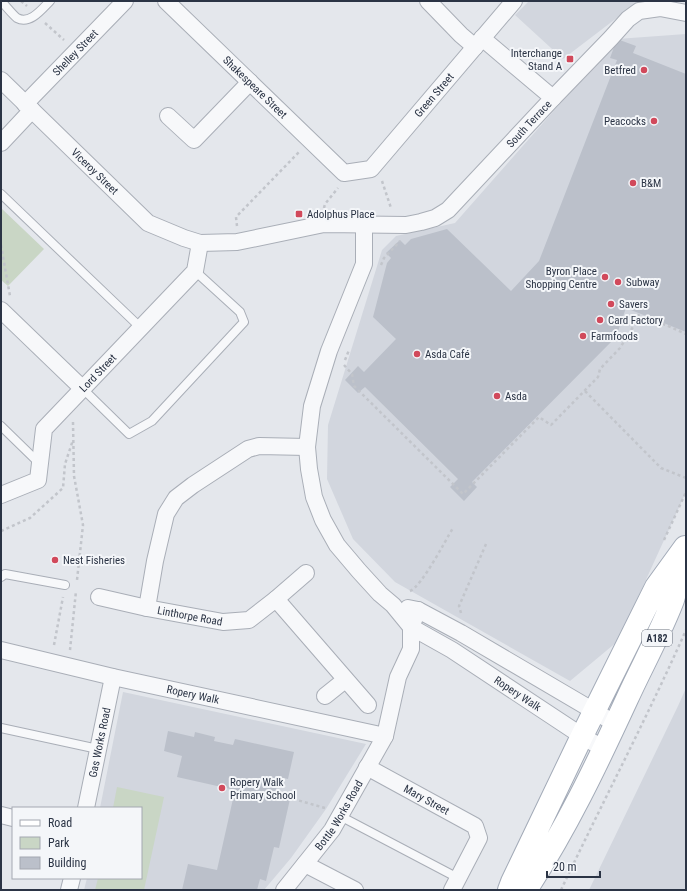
<svg xmlns="http://www.w3.org/2000/svg" width="687" height="891" viewBox="0 0 687 891" font-family="'Roboto Condensed',sans-serif">
	<style>
		.built { fill: #d2d6de }
		.green { fill: #c9d6c5 }
		.building { fill: #bbc0ca }
		.lines { fill: none; stroke-linecap: round; stroke-linejoin: round }
		.lane-casing { stroke: #a9aeb7; stroke-width: 10 }
		.street-casing { stroke: #a9aeb7; stroke-width: 18 }
		.primary-casing { stroke: #a3abb8; stroke-width: 24 }
		.path { stroke: #c2c5cb; stroke-width: 2.5; stroke-dasharray: 3 3; stroke-linecap: butt }
		.lane { stroke: #f7f8fa; stroke-width: 8 }
		.street { stroke: #f7f8fa; stroke-width: 16 }
		.primary { stroke: #fff; stroke-width: 22 }
		.poi-dot { fill: #d1495b; stroke: #f4f6f9; stroke-width: 1.5 }
		.labels { text-anchor: middle; dominant-baseline: central; stroke-width: 4; stroke-linejoin: round; paint-order: stroke }
		.shield { fill: #f4f6f9; stroke: #676e7b; stroke-width: 1 }
		.shield-label { font-size: 10px; font-weight: bold; fill: #2b3445 }
		.street-label { font-size: 11px; fill: #2b3445; stroke: #f4f6f9 }
		.poi-label { font-size: 11px; fill: #2b3445; stroke: #f4f6f9; text-anchor: start }
	</style>
	<rect width="100%" height="100%" fill="#e4e7ec"/>
	<!-- built -->
	<path class="built" d="M529,1h110l-76,58 -48,-44z
		M686,34v458l-68,149 -48,40 -175,-99 -42,-43 -26,-60 1,-54 54,-175 14,-14 59,-13 162,-184z
		M686,688v202h-97l89,-184z
		M123,692l243,52 -40,65 -35,49 -27,32h-180l3,-12h54v-70h-41z"/>
	<!-- green -->
	<path class="green" d="M1,208l43,41 -36,37 -7,-6z
		M117,787l47,10 -20,93h-49l3,-12h43v-70h-28z"/>
	<!-- building -->
	<path class="building" d="M617,39l19,7 -3,7 53,21v258l-60,-24 -10,29 -144,145 5,5 -13,14 -14,-14 8,-8 -93,-92 -7,6 -13,-13 13,-14 6,6 32,-33 -23,-22 14,-54 4,-5 -5,-5 14,-13 5,5 6,-6 36,-10 64,62 28,-30 78,-201 -7,-2z
		M168,731l26,6 1,-5 20,5 -1,4 19,4 2,-6 59,13 -6,27 -9,-2 -4,18 15,4 -11,49 -5,-1 -8,34 -6,-2 -3,11h-75l6,-26 29,6 18,-80 -58,-13 5,-21 -18,-5z"/>
	<g class="lines">
		<!-- lane casing -->
		<g class="lane-casing">
			<path id="lane" d="M1,1c4,4 12,14 16,17 13,7 25,-9 33,-17
				M1,194l140,134
				M83,389l46,45 23,-13 92,-99 -4,-10 -45,-41
				M1,426l39,38
				M1,577l4,-3 60,11
				M1,728l97,21
				M340,816l118,62"/>
		</g>
		<!-- street casing -->
		<g class="street-casing">
			<g id="street">
				<path id="s1" d="M166,1l178,172 27,-4 143,-168"/>
				<path d="M428,1l33,34 14,12"/>
				<path d="M482,38l71,60"/>
				<path id="s2" d="M1,80l147,143 36,15 16,5 37,-1 87,-18 82,1 15,-3 14,-4 13,-8 105,-112 58,-60 17,-19 11,-8 21,-3 26,5"/>
				<path id="s3" d="M25,104l100,-103"/>
				<path d="M168,116l26,24 56,-58"/>
				<path d="M1,143l31,-33"/>
				<path id="s4" d="M364,225v39l-35,87 -17,55 -5,41 2,22 5,28 9,23 14,25 22,26 21,23 13,11 18,22 41,23 130,86 22,13"/>
				<path d="M1,310l82,79"/>
				<path id="s5" d="M307,447l-48,-1 -11,3 -55,36 -17,13 -10,16 -11,47 -8,47 76,14 26,-2 27,-21 92,106"/>
				<path id="s6" d="M1,495l37,-15 6,-51 151,-158 5,-28"/>
				<path d="M99,597l48,11"/>
				<path d="M276,599l30,-26"/>
				<path d="M408,608l10,2 43,23 155,91"/>
				<path id="s7" d="M1,650l112,27 272,59"/>
				<path d="M325,696l20,-16"/>
				<path id="s8" d="M367,767l108,59 4,12 -27,52"/>
				<path id="s9" d="M86,808l27,-131"/>
				<path d="M1,815l12,3"/>
				<path d="M305,864l50,26"/>
				<path d="M69,890l3,-12"/>
				<path id="s10" d="M284,890l48,-60 53,-94 13,-59 13,-28v-22l7,-17"/>
			</g>
		</g>
		<!-- primary casing -->
		<g class="primary-casing">
			<path id="primary" d="M509,890l3,-8 70,-146 74,-149 29,-40
				M526,890c40,-61 70,-124 101,-191 15,-33 33,-65 46,-99 4,-13 6,-28 9,-42"/>
		</g>
		<!-- path -->
		<path class="path" d="M21,1l6,5
			M45,23l19,17
			M382,181l9,27
			M324,208l1,-4 13,-16
			M237,226l-1,-9 64,-66
			M1,245l9,51
			M381,265l3,-7 16,-17
			M636,322l3,-8
			M345,360l4,-10
			M344,365l8,9 2,12 109,108 76,-77 12,8 47,-48 2,-8 20,-21 16,-26h23l27,12
			M585,391l76,77 25,10
			M73,422l1,54 9,49 -6,55
			M1,531l29,-13 33,-30 2,-24 8,-24
			M664,540l22,-48
			M410,591c12,-5 35,-50 43,-63
			M461,613l-2,-7 27,-62
			M54,645l9,-48
			M70,650l6,-59
			M276,794l49,14
			M561,890c41,-87 86,-172 125,-260"/>
		<!-- lane -->
		<use href="#lane" class="lane"/>
		<!-- street -->
		<use href="#street" class="street"/>
		<!-- primary -->
		<use href="#primary" class="primary"/>
	</g>
	<!-- markers -->
	<g class="poi-dot">
		<rect x="566" y="55" width="8" height="8" rx="2"/>
		<circle cx="644" cy="70" r="4"/>
		<circle cx="654" cy="121" r="4"/>
		<circle cx="633" cy="183" r="4"/>
		<rect x="295" y="210" width="8" height="8" rx="2"/>
		<circle cx="605" cy="277" r="4"/>
		<circle cx="618" cy="282" r="4"/>
		<circle cx="611" cy="304" r="4"/>
		<circle cx="600" cy="320" r="4"/>
		<circle cx="583" cy="336" r="4"/>
		<circle cx="417" cy="354" r="4"/>
		<circle cx="497" cy="396" r="4"/>
		<circle cx="55" cy="560" r="4"/>
		<circle cx="222" cy="788" r="4"/>
	</g>
	<g class="labels">
		<!-- shield labels -->
		<rect class="shield" x="642" y="630" width="30" height="16" rx="3"/>
		<g class="shield-label">
			<text x="657" y="638">A182</text>
		</g>
		<!-- street labels -->
		<g class="street-label">
			<text stroke="none"><textPath href="#s3" startOffset="72">Shelley Street</textPath></text>
			<text stroke="none"><textPath href="#s1" startOffset="124">Shakespeare Street</textPath></text>
			<text stroke="none"><textPath href="#s1" startOffset="372">Green Street</textPath></text>
			<text stroke="none"><textPath href="#s2" startOffset="632">South Terrace</textPath></text>
			<text stroke="none"><textPath href="#s2" startOffset="131">Viceroy Street</textPath></text>
			<text stroke="none"><textPath href="#s6" startOffset="169">Lord Street</textPath></text>
			<text stroke="none"><textPath href="#s5" startOffset="305">Linthorpe Road</textPath></text>
			<text stroke="none"><textPath href="#s7" startOffset="197">Ropery Walk</textPath></text>
			<text stroke="none"><textPath href="#s4" startOffset="572">Ropery Walk</textPath></text>
			<text stroke="none"><textPath href="#s9" startOffset="67">Gas Works Road</textPath></text>
			<text stroke="none"><textPath href="#s8" startOffset="68">Mary Street</textPath></text>
			<text stroke="none"><textPath href="#s10" startOffset="93">Bottle Works Road</textPath></text>
		</g>
		<!-- poi labels -->
		<g class="poi-label">
			<text x="562" y="53" text-anchor="end">Interchange<tspan x="562" dy="13">Stand A</tspan></text>
			<text x="636" y="70" text-anchor="end">Betfred</text>
			<text x="646" y="121" text-anchor="end">Peacocks</text>
			<text x="641" y="183">B&amp;M</text>
			<text x="307" y="214">Adolphus Place</text>
			<text x="597" y="271" text-anchor="end">Byron Place<tspan x="597" dy="13">Shopping Centre</tspan></text>
			<text x="626" y="282">Subway</text>
			<text x="619" y="304">Savers</text>
			<text x="608" y="320">Card Factory</text>
			<text x="591" y="336">Farmfoods</text>
			<text x="425" y="354">Asda Café</text>
			<text x="505" y="396">Asda</text>
			<text x="63" y="560">Nest Fisheries</text>
			<text x="230" y="782">Ropery Walk<tspan x="230" dy="13">Primary School</tspan></text>
		</g>
	</g>
	<!-- border -->
	<rect width="687" height="891" fill="none" stroke="#2b3445" stroke-width="4"/>
	<!-- legend -->
	<rect x="12" y="807" width="130" height="72" fill="#f4f6f9" stroke="#a4a8b1"/>
	<rect x="20" y="820" width="20" height="6" fill="#ffffff" stroke="#a4a8b1"/>
	<text x="48" y="827" font-size="12" fill="#2b3445">Road</text>
	<rect x="20" y="837" width="20" height="12" fill="#c9d6c5" stroke="#a4a8b1"/>
	<text x="48" y="847" font-size="12" fill="#2b3445">Park</text>
	<rect x="20" y="857" width="20" height="12" fill="#bbc0ca" stroke="#a4a8b1"/>
	<text x="48" y="867" font-size="12" fill="#2b3445">Building</text>
	<!-- scale -->
	<path d="M547 871v6h53v-6" fill="none" stroke="#2b3445" stroke-width="2"/>
	<text x="553" y="871" font-size="12" fill="#2b3445" stroke="#f4f6f9" stroke-width="3" paint-order="stroke">20 m</text>
</svg>
